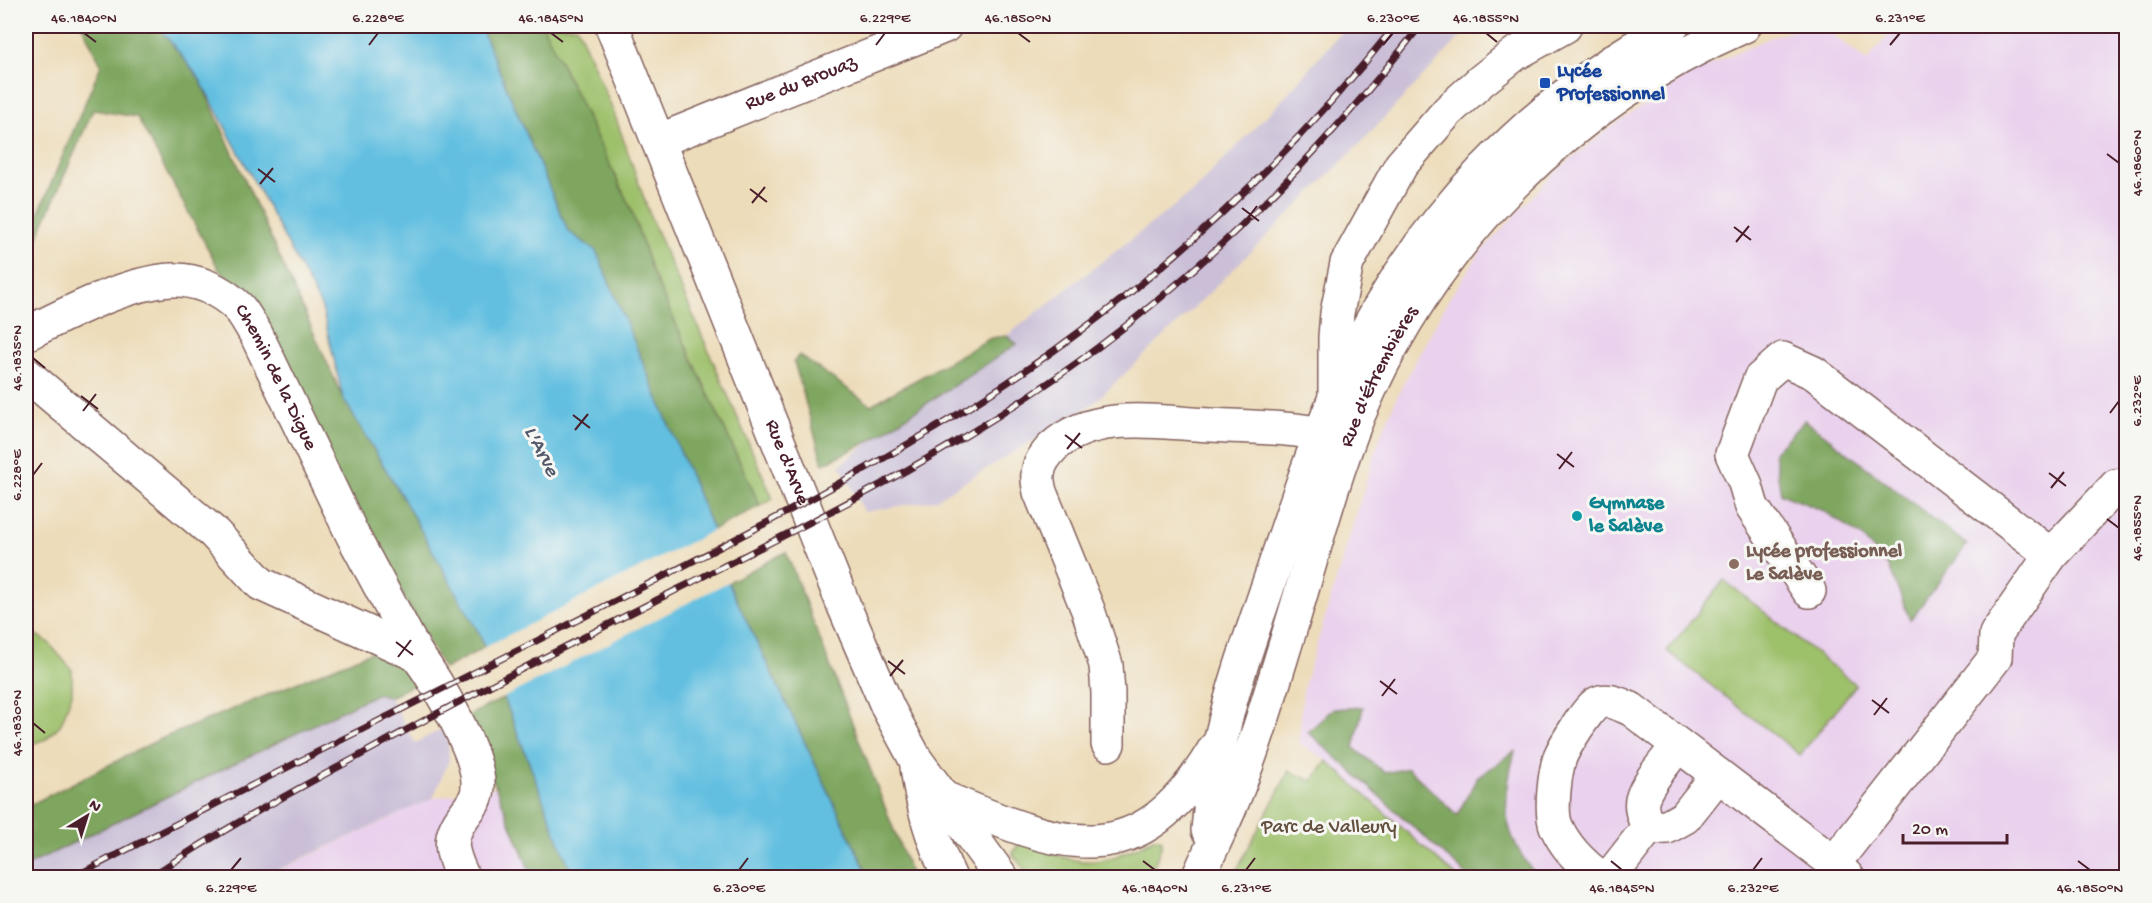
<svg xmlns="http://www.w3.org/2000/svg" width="2152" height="903" viewBox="0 0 2152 903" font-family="'Gochi Hand',sans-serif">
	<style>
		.built { fill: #ead1ed }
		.industrial { fill: #cabfd7 }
		.green { fill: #9dc06a; stroke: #74704a; stroke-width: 1.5 }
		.forest { fill: #7ea65e; stroke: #646244; stroke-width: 1.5 }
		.water { fill: #62bfe0; stroke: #566f86; stroke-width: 1.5 }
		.pier { fill: #eddcb9 }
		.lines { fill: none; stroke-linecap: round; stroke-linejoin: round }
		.minor-casing { stroke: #83615d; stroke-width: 36 }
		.major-casing { stroke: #83615d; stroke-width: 36 }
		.minor { stroke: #fff; stroke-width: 33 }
		.major { stroke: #fff; stroke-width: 33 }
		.rail-casing { stroke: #4a1f2b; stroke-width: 7 }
		.rail { stroke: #f6f6f2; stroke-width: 4.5; stroke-dasharray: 14; stroke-linecap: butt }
		.ticks { fill: none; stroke: #4a1f2b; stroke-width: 2 }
		.transit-dot { fill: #1a4fb4; stroke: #f6f6f2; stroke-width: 2 }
		.culture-dot { fill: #0f9aa8; stroke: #f6f6f2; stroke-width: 2 }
		.education-dot { fill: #8d6e63; stroke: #f6f6f2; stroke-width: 2 }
		.labels { text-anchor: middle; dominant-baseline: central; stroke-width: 6; stroke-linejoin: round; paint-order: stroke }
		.transit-label { font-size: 20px; font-weight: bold; fill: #164399; stroke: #f6f6f2; text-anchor: start }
		.street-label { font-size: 20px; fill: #4a1f2b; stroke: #f6f6f2 }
		.culture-label { font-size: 20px; font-weight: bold; fill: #0d838f; stroke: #f6f6f2; text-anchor: start }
		.education-label { font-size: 20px; font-weight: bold; fill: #785e54; stroke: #f6f6f2; text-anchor: start }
		.park-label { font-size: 20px; fill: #634f3e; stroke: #f6f6f2 }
		.water-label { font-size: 21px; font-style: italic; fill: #52576a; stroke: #f6f6f2 }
		.neatline { fill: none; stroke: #4a1f2b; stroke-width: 2 }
		.ticks-label { font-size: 15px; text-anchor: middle; fill: #4a1f2b }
	</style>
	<rect width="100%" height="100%" fill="#f6f6f2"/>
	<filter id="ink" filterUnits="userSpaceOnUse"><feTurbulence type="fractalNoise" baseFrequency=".0167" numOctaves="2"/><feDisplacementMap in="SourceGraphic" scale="12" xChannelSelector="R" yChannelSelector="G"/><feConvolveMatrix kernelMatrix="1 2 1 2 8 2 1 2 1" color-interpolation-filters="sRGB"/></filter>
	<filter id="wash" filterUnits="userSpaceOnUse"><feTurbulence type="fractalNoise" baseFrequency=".008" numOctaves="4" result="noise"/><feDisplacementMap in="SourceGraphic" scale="24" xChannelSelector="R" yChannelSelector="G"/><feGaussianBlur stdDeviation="1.35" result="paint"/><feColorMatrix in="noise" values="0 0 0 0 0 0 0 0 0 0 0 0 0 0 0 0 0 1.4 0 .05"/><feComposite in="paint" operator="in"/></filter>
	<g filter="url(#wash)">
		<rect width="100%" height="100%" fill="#eddcb9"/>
		<!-- built -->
		<path class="built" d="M1807,26h15l45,35 29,-35h230v851h-669l-129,-116 -29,-18 4,-54 76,-250 22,-51 47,-88 31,-46 76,-82 57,-46 80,-53 77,-35z
			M496,787l36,90 -270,1 171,-80z"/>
		<!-- industrial -->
		<path class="industrial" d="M1346,26h125l-119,126 -155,153 -103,98 -159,97 -71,12 -24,-47 352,-273 89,-91z
			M379,693l11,4 25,46 29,-15 4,13 1,19 -16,38 -171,79 -236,1v-12z"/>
		<!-- green -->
		<path class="green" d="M543,26h34l37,87 38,108 121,278 -13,7 -108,-234 -21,-63z
			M1724,580l132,105 -56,70 -133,-104z
			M26,629l22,13 24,28v24l-11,30 -15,15 -20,7z
			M1327,761l130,116h-224l56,-106 23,10z
			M1155,838h3l4,2v4l-12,33h-120l-18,-24 9,-12c62,26 73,29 134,-3z"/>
		<!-- forest -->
		<path class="forest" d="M82,26h76l41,52 144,320 57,95 80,142 4,13 -40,21 -115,-205 -69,-156 -40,-37 -83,-154 -44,-7 -67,154v-21l75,-178z
			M480,26h63l88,183 21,63 108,234 -47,24 -117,-279 -28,-20z
			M1007,336l10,8 -149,98 -45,22 -29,-102 5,-7 72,50 120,-67z
			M1805,420l162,125 -57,75 -21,-53 -27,-30 -38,-26 -43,-17 -7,-42z
			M786,552l126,325h-43l-141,-295z
			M371,652l33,10 17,19 -31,16 -12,-4 -352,173v-59l132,-67z
			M504,698l69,179h-41l-65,-161z
			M1363,707l-9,41 31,25 23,-5 49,47 20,-37 38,-27c-14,52 -14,84 23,126h-69l-161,-145 25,-23z"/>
		<!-- water -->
		<path class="water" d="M158,26h322l88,205 28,20 117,279 15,52 141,295h-296l-93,-242 -80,-142 -57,-95 -21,-90 -123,-230z"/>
		<!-- pier -->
		<path class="pier" d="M716,529l14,52 -229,118 -20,-50z"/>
	</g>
	<g filter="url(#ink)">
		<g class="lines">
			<!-- minor casing -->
			<g class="minor-casing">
				<g id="minor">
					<path id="s1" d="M658,141l287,-115"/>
					<path id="s2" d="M26,334c40,-20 101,-52 146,-54 24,-1 49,10 66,27 7,7 12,18 18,27l97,202 64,119"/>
					<path d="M26,374l188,159 47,51 156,71c19,25 63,100 61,131 0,13 -6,18 -13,28 -19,24 -14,38 -2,64"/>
					<path d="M1335,398v-61l2,-24 10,-50 54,-98 47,-54 33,-30 34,-27 50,-28"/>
					<path d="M1809,591l-57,-84 -7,-24 -13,-29 28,-75 23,-20 31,14 237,182"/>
					<path d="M1108,744v-51l-2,-28 -18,-55 -48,-118c-1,-5 -3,-12 -2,-18 1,-11 8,-20 15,-27 41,-38 107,-24 158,-22 46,3 92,1 135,16"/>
					<path d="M1678,745c-11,16 -31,36 -36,55 -2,10 3,19 6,28l19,-1 18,-10 33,-42"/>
					<path d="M1834,863l161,-205 1,-24 55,-79 65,-69 10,-1"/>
					<path d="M1601,878c-19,-14 -36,-31 -45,-52 -6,-15 -1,-54 4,-69 4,-10 27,-48 36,-53 11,-7 25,1 35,5l203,154 14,15"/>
					<path d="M1609,878l39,-50"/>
				</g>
			</g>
			<!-- major casing -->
			<g class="major-casing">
				<g id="major">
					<path id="s3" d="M612,26l232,580 44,102 28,52 86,118"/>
					<path d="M917,767c5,39 16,75 33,111"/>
					<path d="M944,798c119,50 194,81 271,-50"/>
					<path d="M1208,830c3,-32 7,-65 14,-96 13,-56 34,-112 52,-166 23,-69 46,-139 76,-205 68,-143 183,-263 322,-337"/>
					<path id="s4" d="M1198,878c10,-23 21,-45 31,-68 26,-61 44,-126 64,-190 21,-69 39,-140 66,-206 74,-175 212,-312 385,-388"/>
				</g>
			</g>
			<!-- minor -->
			<use href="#minor" class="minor"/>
			<!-- major -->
			<use href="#major" class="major"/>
			<!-- rail casing -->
			<g class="rail-casing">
				<path id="rail" d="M72,878c163,-85 327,-167 490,-250 140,-71 281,-142 414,-225 160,-101 301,-230 419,-377
					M149,878c67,-45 137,-83 208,-121 116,-64 233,-123 351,-183 134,-67 269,-136 389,-226 122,-91 230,-202 323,-322"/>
			</g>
			<!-- rail -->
			<use href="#rail" class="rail"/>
		</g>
	</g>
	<!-- ticks -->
	<path class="ticks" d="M84,33l12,9M551,33l12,9M1018,33l12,9M1486,33l11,9M369,45l9,-12M876,45l9,-12M1383,45l10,-12M1890,45l10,-12M2107,154l12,9M258,169l17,13M260,184l13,-16M750,189l17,13M752,203l13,-16M1242,208l17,13M1244,223l13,-17M1734,227l17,13M1736,242l13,-16M33,358l12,10M81,396l17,13M83,411l13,-17M2110,413l9,-12M573,415l17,13M575,430l13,-16M1065,435l17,13M1067,449l13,-16M1557,454l17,13M1559,469l13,-17M2049,473l17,13M33,475l9,-12M2051,488l13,-16M2107,519l12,9M396,642l17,13M398,657l13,-17M888,661l17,13M890,676l13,-16M1380,681l17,13M1382,696l13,-17M1872,700l17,13M1874,715l13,-17M33,723l12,10M1143,861l12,9M1611,861l11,9M2078,861l12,9M231,870l10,-12M739,870l9,-12M1246,870l9,-12M1753,870l9,-12"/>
	<!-- markers -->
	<rect class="transit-dot" x="1539" y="77" width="12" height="12" rx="3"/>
	<circle class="culture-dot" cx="1577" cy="516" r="6"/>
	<circle class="education-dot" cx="1734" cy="564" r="6"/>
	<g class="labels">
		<!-- transit labels -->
		<g class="transit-label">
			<text x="1557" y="72">Lycée<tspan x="1557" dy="23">Professionnel</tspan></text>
		</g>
		<!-- street labels -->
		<g class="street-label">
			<text stroke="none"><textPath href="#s1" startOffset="154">Rue du Brouaz</textPath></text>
			<text stroke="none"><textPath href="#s4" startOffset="534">Rue d'Étrembières</textPath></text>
			<text stroke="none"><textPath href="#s2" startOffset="310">Chemin de la Digue</textPath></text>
			<text stroke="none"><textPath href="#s3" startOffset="470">Rue d'Arve</textPath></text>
		</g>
		<!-- culture labels -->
		<g class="culture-label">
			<text x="1589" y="504">Gymnase<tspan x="1589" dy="23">le Salève</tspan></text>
		</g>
		<!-- education labels -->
		<g class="education-label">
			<text x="1746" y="552">Lycée professionnel<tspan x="1746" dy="23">Le Salève</tspan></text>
		</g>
		<!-- park labels -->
		<g class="park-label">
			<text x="1329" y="828">Parc de Valleury</text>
		</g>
		<!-- water labels -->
		<g class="water-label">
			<text transform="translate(540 452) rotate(63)">L'Arve</text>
		</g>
	</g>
	<!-- margin -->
	<rect width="2152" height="903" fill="none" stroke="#f6f6f2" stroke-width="66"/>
	<!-- north arrow -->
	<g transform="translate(87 816) rotate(38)" stroke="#f6f6f2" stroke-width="4.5" paint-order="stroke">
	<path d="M0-4.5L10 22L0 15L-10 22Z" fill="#4a1f2b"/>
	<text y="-9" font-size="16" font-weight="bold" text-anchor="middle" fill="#4a1f2b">N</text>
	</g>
	<!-- scale -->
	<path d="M1903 834v9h104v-9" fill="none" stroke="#4a1f2b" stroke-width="3"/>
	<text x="1912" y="834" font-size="18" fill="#4a1f2b" stroke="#f6f6f2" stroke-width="4.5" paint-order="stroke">20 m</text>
	<rect x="33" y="33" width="2086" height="837" class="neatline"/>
	<g class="ticks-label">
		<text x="84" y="22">46.1840°N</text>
		<text x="378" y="22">6.228°E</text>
		<text x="551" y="22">46.1845°N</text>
		<text x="885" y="22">6.229°E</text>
		<text x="1018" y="22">46.1850°N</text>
		<text x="1393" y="22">6.230°E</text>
		<text x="1486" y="22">46.1855°N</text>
		<text x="1900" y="22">6.231°E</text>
		<text transform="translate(2136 163) rotate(-90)" y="5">46.1860°N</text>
		<text transform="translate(16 358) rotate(-90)" y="5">46.1835°N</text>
		<text transform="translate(2136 401) rotate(-90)" y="5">6.232°E</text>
		<text transform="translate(16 475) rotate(-90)" y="5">6.228°E</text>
		<text transform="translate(2136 528) rotate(-90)" y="5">46.1855°N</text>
		<text transform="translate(16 723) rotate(-90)" y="5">46.1830°N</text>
		<text x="231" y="892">6.229°E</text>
		<text x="739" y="892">6.230°E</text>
		<text x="1155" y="892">46.1840°N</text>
		<text x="1246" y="892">6.231°E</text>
		<text x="1622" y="892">46.1845°N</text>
		<text x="1753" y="892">6.232°E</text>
		<text x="2090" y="892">46.1850°N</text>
	</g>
</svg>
